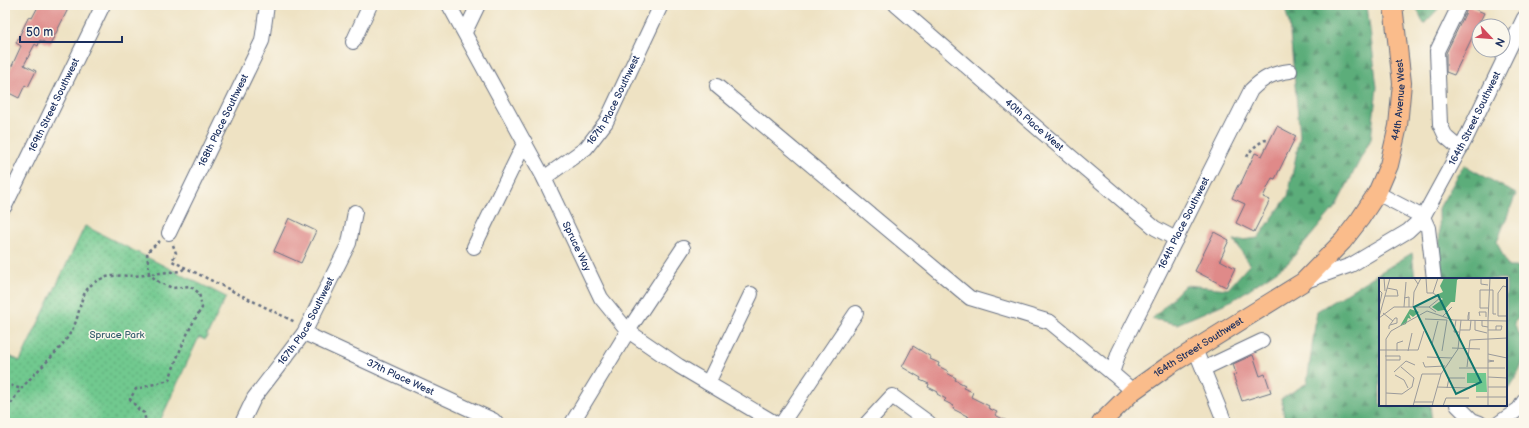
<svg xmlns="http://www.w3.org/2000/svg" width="1529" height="428" viewBox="0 0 1529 428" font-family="'Balsamiq Sans',sans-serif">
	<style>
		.forest { fill: url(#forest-firs); stroke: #3c6e6c }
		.park { fill: url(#park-dots); stroke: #467c76 }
		.building { fill: #df8a89 }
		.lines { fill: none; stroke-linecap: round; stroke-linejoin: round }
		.minor-casing { stroke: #656e81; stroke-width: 16 }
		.major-casing { stroke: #656e81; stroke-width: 20 }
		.path { stroke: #656e81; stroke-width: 2.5; stroke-dasharray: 3 3; stroke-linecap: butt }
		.minor { stroke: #fff; stroke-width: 14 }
		.major { stroke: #fabc8b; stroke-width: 18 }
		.labels { text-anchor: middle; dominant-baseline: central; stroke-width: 3; stroke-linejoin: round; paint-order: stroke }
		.street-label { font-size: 10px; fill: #1b2f5e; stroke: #fbf7ec }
		.park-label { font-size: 10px; fill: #355d6d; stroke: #fbf7ec }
		.inset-road { fill: none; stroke: #9a9a9b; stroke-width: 1 }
		.view { fill: #0f766e; fill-opacity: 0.15; stroke: #0f766e; stroke-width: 2 }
		.inset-edge { fill: none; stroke: #1b2f5e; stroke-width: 2 }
	</style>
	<defs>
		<pattern id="forest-firs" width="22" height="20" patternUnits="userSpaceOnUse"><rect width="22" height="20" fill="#5cad7a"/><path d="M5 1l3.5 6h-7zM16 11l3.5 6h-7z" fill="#4b8d67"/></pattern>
		<pattern id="park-dots" width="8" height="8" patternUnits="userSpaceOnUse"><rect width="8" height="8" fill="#71c98f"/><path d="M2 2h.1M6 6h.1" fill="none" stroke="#5ca478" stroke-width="1.8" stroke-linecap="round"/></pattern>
	</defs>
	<rect width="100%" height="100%" fill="#fbf7ec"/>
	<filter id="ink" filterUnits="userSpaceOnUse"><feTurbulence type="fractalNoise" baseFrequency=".025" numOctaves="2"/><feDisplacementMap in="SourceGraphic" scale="8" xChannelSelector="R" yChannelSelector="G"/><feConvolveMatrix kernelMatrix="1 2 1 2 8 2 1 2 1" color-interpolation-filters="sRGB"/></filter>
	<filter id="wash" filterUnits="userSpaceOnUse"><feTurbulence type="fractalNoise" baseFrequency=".012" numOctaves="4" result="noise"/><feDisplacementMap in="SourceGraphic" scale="16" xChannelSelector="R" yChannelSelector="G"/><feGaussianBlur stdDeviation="0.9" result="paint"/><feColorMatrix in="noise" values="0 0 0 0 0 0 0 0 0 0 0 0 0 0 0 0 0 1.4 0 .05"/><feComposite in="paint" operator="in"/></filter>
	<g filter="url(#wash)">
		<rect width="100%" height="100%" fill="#eee2c3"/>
		<!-- forest -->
		<path class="forest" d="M1284,5h83l10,82 -6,52 -35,67 -48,57 -55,37 -56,24 -25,-5 33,-34 43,4 22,-25 -16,-23 24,-3 30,-42 12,-60 -11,-113z
			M1415,5h27l-18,19z
			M1464,165l52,29 -19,48 11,25h16v44l-10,12c3,7 9,16 10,24 2,14 -8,34 -18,44v-112h-66l-1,-71z
			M1412,253l3,26h-35v126h50l2,18h-147l-4,-24 26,-16 10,-72z"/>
		<!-- park -->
		<path class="park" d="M85,226l141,71 -21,43 -6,-3 -40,86h-154v-69l15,7z"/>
		<g id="blocks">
			<!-- building -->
			<path class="building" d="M39,5h31l-20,40 -10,-5 -2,6 -3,-2 -11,21 12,6 -8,16 -3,-2 -6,13 -14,-7v-10l16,-35 -5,-3 13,-27 3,2z
				M1466,5l18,8 -30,62 -8,-3v-19l20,-41z
				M1277,126l19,10 -21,43 -3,-1 -9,19 7,3 -16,32 -18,-9 9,-19 -13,-6 6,-13h2l15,-32 7,3z
				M289,218l27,13 -15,32 -27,-12z
				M1214,232l15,8 -9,20 15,8 -9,19 -31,-16z
				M913,346l18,11 -1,2 9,4 -1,3 10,5 -1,2 9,5 -1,2 10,5 -2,3 10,4 -2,5 18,9 -1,2 9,4 -2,3 16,8h-45l3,-6 -16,-8 1,-3 -10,-5 2,-2 -9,-5 1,-2 -10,-5 1,-3 -9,-4 1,-2 -19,-11z
				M1253,355l7,21 5,-2 6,18 -29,9 -9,-26 3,-1 -3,-10z"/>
		</g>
	</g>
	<g filter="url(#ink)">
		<use href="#blocks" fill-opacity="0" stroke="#656e81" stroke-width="1"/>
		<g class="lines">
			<!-- minor casing -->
			<g class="minor-casing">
				<g id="minor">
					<path id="s1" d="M449,5l95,173 57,120 27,33 51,35 96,57"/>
					<path id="s2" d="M896,5l146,127 113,96 21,11"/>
					<path d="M1458,8l-21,43 3,73 6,13 14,12"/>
					<path d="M465,32l13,-27"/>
					<path d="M353,42l17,-37"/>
					<path d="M717,86l253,212 80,24 62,51"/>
					<path id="s3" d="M544,178l42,-30 20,-26 55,-117"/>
					<path d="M1377,193l46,24"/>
					<path id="s4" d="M5,206l98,-201"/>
					<path d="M1423,217l5,11 6,51"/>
					<path id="s5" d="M169,233l93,-192 5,-36"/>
					<path d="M474,247l51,-105"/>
					<path id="s6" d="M1306,281l45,-16 57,-34 15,-14 43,-79 58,-120"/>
					<path id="s7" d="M304,333l189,87 3,3"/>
					<path d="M1195,349l30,74"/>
					<path d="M1203,369l59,-28"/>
					<path d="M708,383l43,-89"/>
					<path id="s8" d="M1133,391l-21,-18 7,-21 132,-262c12,-12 22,-17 39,-19"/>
					<path d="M1457,405l15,15 8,3"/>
					<path id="s9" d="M242,423l12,-25 50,-65 45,-90 6,-31"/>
					<path d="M572,423l56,-92 55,-83"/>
					<path d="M782,423l74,-110"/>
					<path d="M867,423l25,-27 37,27"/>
					<path d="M1499,423l20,-14 5,-8"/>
				</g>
			</g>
			<!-- major casing -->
			<g class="major-casing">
				<g id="major">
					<path id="s10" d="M1101,423l32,-32 35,-25 135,-84 40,-41 17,-22 17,-26 12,-28 9,-39 4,-43 -9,-78"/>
				</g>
			</g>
			<!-- path -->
			<path class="path" d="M1247,157c4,-8 10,-13 18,-17l4,1
				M160,241l-13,11 2,22 32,-3 4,-3
				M173,245l3,8 -4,8 123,61
				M5,383l16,6
				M5,414c5,-8 10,-18 17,-26 16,-20 39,-36 51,-60 10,-19 4,-40 30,-50 15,-5 31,0 46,-4l11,9 13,5 17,-2 9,7 3,15c-15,22 -24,47 -33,72l-33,9 -6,10 9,11 5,3 2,10"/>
			<!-- minor -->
			<use href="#minor" class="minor"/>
			<!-- major -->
			<use href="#major" class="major"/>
		</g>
	</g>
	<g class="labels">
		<!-- street labels -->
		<g class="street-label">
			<text stroke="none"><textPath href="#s3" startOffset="107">167th Place Southwest</textPath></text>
			<text stroke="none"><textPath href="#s10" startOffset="460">44th Avenue West</textPath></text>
			<text stroke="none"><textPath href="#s4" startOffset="112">169th Street Southwest</textPath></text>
			<text stroke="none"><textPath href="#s6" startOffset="246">164th Street Southwest</textPath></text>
			<text stroke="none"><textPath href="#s5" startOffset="125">168th Place Southwest</textPath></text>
			<text stroke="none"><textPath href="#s2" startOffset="183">40th Place West</textPath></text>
			<text stroke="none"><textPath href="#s8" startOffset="194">164th Place Southwest</textPath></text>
			<text stroke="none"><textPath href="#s1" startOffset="273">Spruce Way</textPath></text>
			<text stroke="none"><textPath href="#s9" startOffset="121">167th Place Southwest</textPath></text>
			<text stroke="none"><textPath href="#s10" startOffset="124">164th Street Southwest</textPath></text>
			<text stroke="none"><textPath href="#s7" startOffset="106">37th Place West</textPath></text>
		</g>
		<!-- park labels -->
		<g class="park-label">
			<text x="117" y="335">Spruce Park</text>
		</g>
	</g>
	<!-- overview -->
	<g transform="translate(1379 278)">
		<rect width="128" height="128" fill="#eee2c3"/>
		<path d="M65,0h16l-3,2 -2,22h-4l-7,8 -6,1 -6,-4 11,-8 -7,-4 7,-3 -3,-6zM31,31l9,3 -6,5 -4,-3 2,5 -3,-1 -2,6 -6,2z" fill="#5cad7a"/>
		<path d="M88,95h19l1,19h-11v-9h-9z" fill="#71c98f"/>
		<path class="inset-road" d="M5,0l1,13M35,0l4,6 3,-6M47,0l1,15h6l7,5 -11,9M102,1v5l7,1M128,9l-4,-1 -5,7v23h9M8,10l10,2 1,6M0,12l3,3 -3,14M54,15l5,-15M6,18h13M25,20l5,-1v10M25,29l2,-25M34,29l1,-15 4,-8M109,30h-8v-18h13v24h3M90,34v7l-1,1v-4zM4,35l10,8M64,38l9,-9M101,38l-1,-4h7v5M0,39l11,-39M0,40l15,-11h35l7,5M46,41l22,1M77,42l-2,12h5M96,42v10l12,3M103,42v6l6,1M109,42l2,-42M10,51v-3l6,-8h2v5l-7,2M81,52h10l1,-10M109,52h13l1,-4h-6v4M53,66l6,-23M73,70l28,1M0,72h39l6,-19M18,73v-8l6,-2M29,73l4,-18M63,73l5,-31M109,76l19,4M6,78h15M48,79l25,1M7,82h14v-4M109,82l6,1 -6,1M44,84l2,5 20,-1M88,89l3,-27 37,-2M80,90h46M15,94l12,-11 9,4M16,97l9,5 4,8M109,99l19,1M58,109l33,1M109,109h19M68,110l2,-10h16M7,115l16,1 10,-7 2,-9 -13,-11M97,119h31M35,124h19M7,128v-67l5,-8 36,-20 26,9 54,1M34,128l9,-32h19M53,128l9,-32 17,-25 3,-29M64,128l3,-8h23M109,128v-86"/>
		<path class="view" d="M59,17l43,87 -25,12 -42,-87z"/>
		<rect width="128" height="128" class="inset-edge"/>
	</g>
	<!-- margin -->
	<rect width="1529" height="428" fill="none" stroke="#fbf7ec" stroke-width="20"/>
	<!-- north arrow -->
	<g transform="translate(1491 38) rotate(116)"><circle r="19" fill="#fbf7ec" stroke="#a1a7b3"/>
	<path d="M0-3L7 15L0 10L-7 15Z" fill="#d1495b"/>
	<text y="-6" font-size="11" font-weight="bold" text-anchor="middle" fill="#1b2f5e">N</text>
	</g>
	<!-- scale -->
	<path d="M20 36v6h102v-6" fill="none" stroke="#1b2f5e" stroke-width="2"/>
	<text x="26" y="36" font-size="12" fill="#1b2f5e" stroke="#fbf7ec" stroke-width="3" paint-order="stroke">50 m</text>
</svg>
